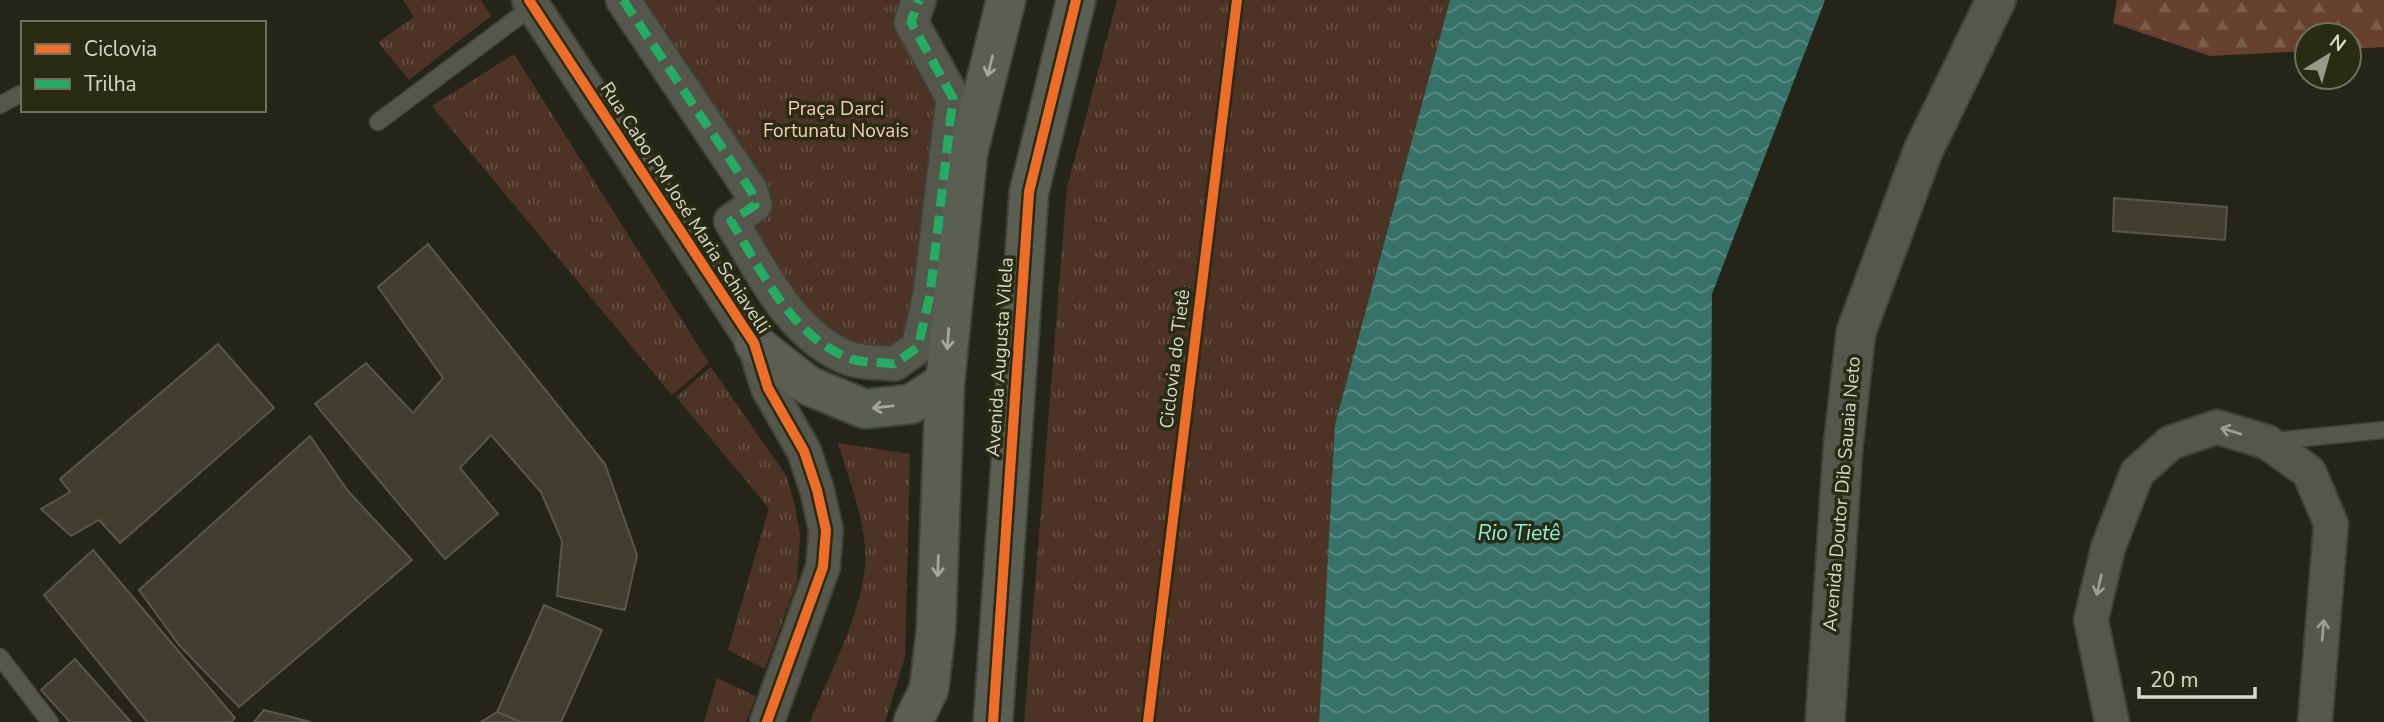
<svg xmlns="http://www.w3.org/2000/svg" width="2384" height="722" viewBox="0 0 2384 722" font-family="'Nunito Sans',sans-serif">
	<style>
		.grass { fill: url(#grass-tufts) }
		.forest { fill: url(#forest-firs) }
		.water { fill: url(#water-waves) }
		.building { fill: #423e2f; stroke: #59564c; stroke-width: 2 }
		.lines { fill: none; stroke-linecap: round; stroke-linejoin: round }
		.lane-casing { stroke: #414237; stroke-width: 19 }
		.street-casing { stroke: #414237; stroke-width: 37 }
		.secondary-casing { stroke: #414237; stroke-width: 42 }
		.primary-casing { stroke: #414237; stroke-width: 42 }
		.lane { stroke: #55564c; stroke-width: 16 }
		.street { stroke: #55564c; stroke-width: 33 }
		.secondary { stroke: #55564c; stroke-width: 38 }
		.primary { stroke: #5a5e53; stroke-width: 38 }
		.quiet { stroke: #26ab63; stroke-width: 9; stroke-dasharray: 18 9; stroke-linecap: butt }
		.cycleway-casing { stroke: #292b12; stroke-width: 15 }
		.cycleway { stroke: #ee6e29; stroke-width: 10 }
		.oneway { stroke: #a4a79a }
		.oneway2 { stroke: #9c9e91 }
		.labels { text-anchor: middle; dominant-baseline: central; stroke-width: 7; stroke-linejoin: round; paint-order: stroke }
		.park-label { font-size: 19px; fill: #faccb8; stroke: #292b12 }
		.street-label { font-size: 19px; fill: #d6d8c9; stroke: #292b12 }
		.water-label { font-size: 21px; font-style: italic; fill: #8cf2e1; stroke: #292b12 }
	</style>
	<defs>
		<pattern id="grass-tufts" width="24" height="20" patternUnits="userSpaceOnUse" patternTransform="scale(1.75)"><rect width="24" height="20" fill="#4c3326"/><path d="M3 7l-1-3M5 7V3M7 7l1-3M15 17l-1-3M17 17v-4M19 17l1-3" fill="none" stroke="#655044"/></pattern>
		<pattern id="forest-firs" width="22" height="20" patternUnits="userSpaceOnUse" patternTransform="scale(1.75)"><rect width="22" height="20" fill="#67412e"/><path d="M5 1l3.5 6h-7zM16 11l3.5 6h-7z" fill="#7c5c4b"/></pattern>
		<pattern id="water-waves" width="16" height="10" patternUnits="userSpaceOnUse" patternTransform="scale(1.75)"><rect width="16" height="10" fill="#367268"/><path d="M0 5q4-4 8 0t8 0" fill="none" stroke="#5c8c83"/></pattern>
	</defs>
	<rect width="100%" height="100%" fill="#242518"/>
	<!-- grass -->
	<path class="grass" d="M403,0h78l10,16 -82,64 -31,-38 36,-25z
		M614,0h313l-8,24 44,76 -68,273 -118,-62 -32,-108z
		M1117,0h333l-115,424 -16,298h-295l43,-535z
		M514,54l195,309 -37,32 -240,-289z
		M711,367l76,110 8,29 5,28 -3,48 -32,87 -37,-19 41,-142 -93,-111z
		M838,443l72,11 -5,203 -20,65h-75c19,-47 46,-97 54,-147 7,-43 -14,-91 -26,-132z
		M717,678l39,18 -10,26h-42z"/>
	<!-- forest -->
	<path class="forest" d="M2117,0h267v47l-35,2v-14h-42v16l-97,5 -97,-33z"/>
	<!-- water -->
	<path class="water" d="M1450,0h375l-113,294 -3,428h-390l16,-298z"/>
	<!-- building -->
	<path class="building" d="M2114,198l113,9 -2,33 -112,-9z
		M428,244l177,220 32,91 -12,55 -68,-14 5,-55 -21,-49 -50,-57 -31,33 38,46 -53,45 -130,-155 51,-41 47,50 30,-35 -65,-91z
		M218,344l56,64 -154,135 -21,-23 -28,16 -30,-27 29,-17 -10,-13z
		M310,436l38,55 64,69 -173,147 -60,-62 -40,-55z
		M93,550l142,168 -4,4h-84l-103,-127z
		M544,605l58,25 -41,92h-40l-24,-10z
		M75,659l56,63h-61l-29,-32z
		M264,710l47,12h-57z
		M497,712l24,10h-40z"/>
	<g class="lines">
		<!-- lane casing -->
		<g class="lane-casing">
			<path id="lane" d="M0,105l20,-11
				M378,122l155,-116
				M2273,441l111,-11
				M0,657l50,65"/>
		</g>
		<!-- street casing -->
		<g class="street-casing">
			<path id="street" d="M529,0l225,343 14,45 36,63 13,39 9,40 -3,37 -56,155
				M623,0l128,191 4,14 -24,16c31,50 60,116 120,138 12,4 29,3 43,5l24,-17 12,-52 23,-197 -42,-76 8,-22
				M2112,722l-21,-102 17,-72 29,-75 33,-30 47,-16 50,15 42,30 22,52 -16,198"/>
		</g>
		<!-- secondary casing -->
		<g class="secondary-casing">
			<path id="secondary" d="M1825,722l18,-275 13,-115 67,-181 73,-151"/>
		</g>
		<!-- primary casing -->
		<g class="primary-casing">
			<path id="primary" d="M754,343l55,43 56,23 46,-5 34,-22
				M913,722l16,-33 7,-59 9,-248 23,-229 38,-153
				M993,722l36,-530 47,-192"/>
		</g>
		<!-- lane -->
		<use href="#lane" class="lane"/>
		<!-- street -->
		<use href="#street" class="street"/>
		<!-- secondary -->
		<use href="#secondary" class="secondary"/>
		<!-- primary -->
		<use href="#primary" class="primary"/>
		<!-- quiet -->
		<path class="quiet" d="M623,0l128,191 4,14 -24,16c31,50 60,116 120,138 12,4 29,3 43,5l24,-17 12,-52 23,-197 -42,-76 8,-22"/>
		<!-- cycleway casing -->
		<g class="cycleway-casing">
			<path id="cycleway" d="M529,0l225,343 14,45 36,63 13,39 9,40 -3,37 -56,155
				M993,722l36,-530 47,-192
				M1148,722l89,-722"/>
		</g>
		<!-- cycleway -->
		<use href="#cycleway" class="cycleway"/>
	</g>
	<!-- one-way arrows -->
	<defs><path id="oneway-shaft" d="M-6 0H5M1.5-3L5.5 0L1.5 3" fill="none" stroke-width="1.6" stroke-linecap="round" stroke-linejoin="round" transform="scale(1.75)"/></defs>
	<g class="oneway">
		<use href="#oneway-shaft" transform="translate(990 66) rotate(104)"/>
		<use href="#oneway-shaft" transform="translate(948 339) rotate(94)"/>
		<use href="#oneway-shaft" transform="translate(883 407) rotate(174)"/>
		<use href="#oneway-shaft" transform="translate(938 566) rotate(92)"/>
	</g>
	<g class="oneway2">
		<use href="#oneway-shaft" transform="translate(2231 431) rotate(-163)"/>
		<use href="#oneway-shaft" transform="translate(2099 585) rotate(103)"/>
		<use href="#oneway-shaft" transform="translate(2323 630) rotate(-85)"/>
	</g>
	<g class="labels">
		<!-- park labels -->
		<g class="park-label">
			<text x="836" y="109">Praça Darci<tspan x="836" dy="22">Fortunatu Novais</tspan></text>
		</g>
		<!-- street labels -->
		<g class="street-label">
			<text transform="translate(685 208) rotate(57)">Rua Cabo PM José Maria Schiavelli</text>
			<text transform="translate(1000 357) rotate(-86)">Avenida Augusta Vilela</text>
			<text transform="translate(1175 359) rotate(-83)">Ciclovia do Tietê</text>
			<text transform="translate(1842 494) rotate(-85)">Avenida Doutor Dib Sauaia Neto</text>
		</g>
		<!-- water labels -->
		<g class="water-label">
			<text x="1519" y="533">Rio Tietê</text>
		</g>
	</g>
	<!-- legend -->
	<rect x="21" y="21" width="245" height="91" fill="#292b12" stroke="#6e705b" stroke-width="2"/>
	<rect x="35" y="44" width="35" height="10" fill="#ee6e29" stroke="#6e705b" stroke-width="2"/>
	<text x="84" y="56" font-size="21" fill="#d6d8c9">Ciclovia</text>
	<rect x="35" y="79" width="35" height="10" fill="#26ab63" stroke="#6e705b" stroke-width="2"/>
	<text x="84" y="91" font-size="21" fill="#d6d8c9">Trilha</text>
	<!-- north arrow -->
	<g transform="translate(2328 56) rotate(37)"><circle r="33" fill="#292b12" stroke="#6e705b" stroke-width="2"/>
	<path d="M0-5L12 26L0 18L-12 26Z" fill="#98998b"/>
	<text y="-10" font-size="19" font-weight="bold" text-anchor="middle" fill="#d6d8c9">N</text>
	</g>
	<!-- scale -->
	<path d="M2139 687v10h116v-10" fill="none" stroke="#d6d8c9" stroke-width="3.5"/>
	<text x="2150" y="687" font-size="21" fill="#d6d8c9" stroke="#292b12" stroke-width="5" paint-order="stroke">20 m</text>
</svg>
